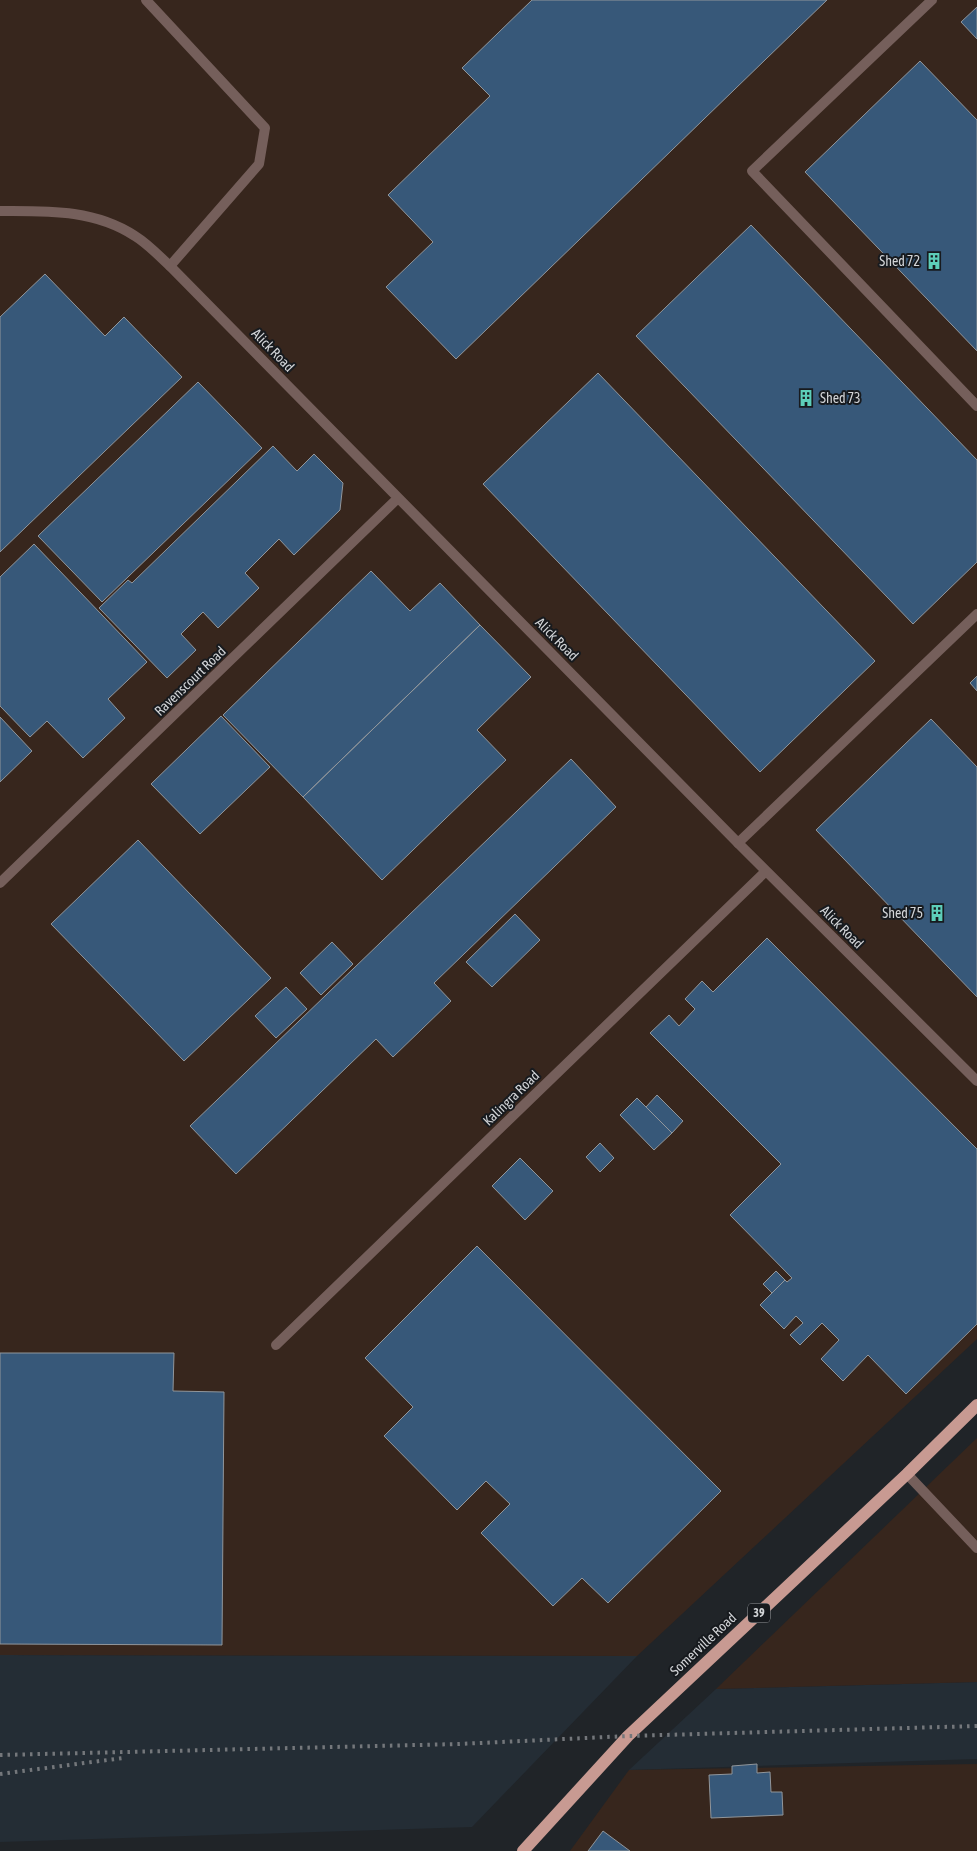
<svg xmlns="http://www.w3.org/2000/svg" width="977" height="1851" viewBox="0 0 977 1851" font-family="'Asap Condensed',sans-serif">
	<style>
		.built { fill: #242d35 }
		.industrial { fill: #37261d }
		.building { fill: #375879; stroke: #91969b }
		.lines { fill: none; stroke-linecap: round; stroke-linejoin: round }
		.service { stroke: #755f5b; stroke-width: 10 }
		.minor { stroke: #755f5b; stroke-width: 10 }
		.primary { stroke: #c89a92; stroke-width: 12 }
		.rail { stroke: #74777b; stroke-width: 4; stroke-dasharray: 2.5 5; stroke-linecap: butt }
		.labels { text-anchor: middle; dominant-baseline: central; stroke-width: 4; stroke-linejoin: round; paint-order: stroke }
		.shield { fill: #171a1e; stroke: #9a9ca0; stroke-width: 1 }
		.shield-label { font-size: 12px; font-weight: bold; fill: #d2d4d7 }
		.poi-label { font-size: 14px; fill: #d2d4d7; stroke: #171a1e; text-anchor: end }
		.street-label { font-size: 14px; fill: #d2d4d7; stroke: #171a1e }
	</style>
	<rect width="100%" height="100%" fill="#202428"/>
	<!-- built -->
	<path class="built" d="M0,1655l637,1 -165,171 -472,15z
		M977,1682v77l-348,11 87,-81z"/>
	<!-- industrial -->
	<path class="industrial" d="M0,0h977v1339l-340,317 -637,-1z
		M977,1438v244l-261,7z
		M977,1764v87h-407l59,-81z"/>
	<!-- building -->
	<path class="building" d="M532,0h295l-371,359 -70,-72 47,-45 -45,-47 102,-99 -28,-28z
		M977,7v32l-16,-17z
		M920,61l57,59v231l-172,-179z
		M751,225l226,235v102l-64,62 -277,-288z
		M45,274l60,62 19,-19 58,60 -182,175v-235z
		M598,373l277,288 -115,111 -277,-288z
		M198,382l64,66 -160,154 -64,-66z
		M273,446l24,25 17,-17 29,29 -3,27 -46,45 -15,-16 -34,34 14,15 -41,40 -15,-16 -22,22 15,16 -29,28 -68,-70 29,-28 4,3z
		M34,544l113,118 -39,37 17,19 -42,40 -36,-37 -17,16 -30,-31v-129z
		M371,571l39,40 30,-28 40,42 -177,172 -80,-82z
		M480,625l51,52 -54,53 29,30 -124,120 -79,-83z
		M977,676v15l-7,-8z
		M221,716l49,51 -70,67 -49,-50z
		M0,717l32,34 -32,31z
		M931,719l46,48v230l-161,-167z
		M571,759l45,48 -182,176 17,18 -58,56 -17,-18 -140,135 -46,-48z
		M138,840l133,138 -87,83 -133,-137z
		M515,914l25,26 -48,47 -26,-25z
		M767,938l210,211v175l-71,70 -38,-39 -25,26 -22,-22 18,-19 -17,-17 -22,22 -10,-10 13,-12 -7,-7 -12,13 -24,-24 25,-25 2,2 5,-4 -62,-63 51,-51 -131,-131 19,-18 10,11 16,-17 -10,-10 17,-18 11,11z
		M332,942l21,22 -32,31 -21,-22z
		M286,987l21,22 -31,29 -21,-22z
		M657,1095l26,26 -11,12 -26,-26z
		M637,1098l35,35 -18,17 -34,-35z
		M600,1143l14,15 -14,14 -14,-15z
		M520,1158l33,33 -28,29 -33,-34z
		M477,1246l244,245 -113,112 -26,-25 -29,28 -72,-73 29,-29 -24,-23 -29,29 -73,-74 29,-29 -48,-49z
		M776,1271l9,9 -13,13 -9,-9z
		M0,1353h174l-1,38 51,1 -2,253 -222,-1z
		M757,1764v9l13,-1 1,20h11l1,23 -72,3 -2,-43 23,-1v-8z
		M603,1831l27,20h-42z"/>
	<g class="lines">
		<!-- service -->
		<path class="service" d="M146,0l119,128 -6,36 -89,102
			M932,0l-180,171 225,235
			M738,843l239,-229
			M907,1474l70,74"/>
		<!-- minor -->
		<path class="minor" d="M0,211c47,0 94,-2 135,25 13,8 24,20 35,30l568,577 239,238
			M0,883l398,-385
			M276,1345l490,-474"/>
		<!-- primary -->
		<path class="primary" d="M523,1851l105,-115 279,-262 70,-69"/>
		<!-- rail -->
		<path class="rail" d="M0,1755l459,-11 169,-8 349,-10
			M0,1774l123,-16"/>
	</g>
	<!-- icons -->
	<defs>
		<g id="building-bare" transform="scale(1.35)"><path d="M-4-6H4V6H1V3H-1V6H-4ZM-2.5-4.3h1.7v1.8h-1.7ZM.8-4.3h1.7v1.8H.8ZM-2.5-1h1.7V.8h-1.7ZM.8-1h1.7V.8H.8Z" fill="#5dceb9" stroke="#171a1e" stroke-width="2.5" paint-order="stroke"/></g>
	</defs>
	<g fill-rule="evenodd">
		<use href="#building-bare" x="934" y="261"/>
		<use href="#building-bare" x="806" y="398"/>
		<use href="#building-bare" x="937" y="913"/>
	</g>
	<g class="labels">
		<!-- shield labels -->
		<rect class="shield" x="748" y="1603.5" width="22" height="19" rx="4"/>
		<g class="shield-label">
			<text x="759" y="1613">39</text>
		</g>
		<!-- poi labels -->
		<g class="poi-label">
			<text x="920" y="261">Shed 72</text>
			<text x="820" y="398" text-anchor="start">Shed 73</text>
			<text x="923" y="913">Shed 75</text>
		</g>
		<!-- street labels -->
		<g class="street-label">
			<text transform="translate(273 350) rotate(46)">Alick Road</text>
			<text transform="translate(557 639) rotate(45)">Alick Road</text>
			<text transform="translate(190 681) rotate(-44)">Ravenscourt Road</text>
			<text transform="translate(842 927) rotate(45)">Alick Road</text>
			<text transform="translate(511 1098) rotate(-44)">Kalingra Road</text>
			<text transform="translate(703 1644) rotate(-43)">Somerville Road</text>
		</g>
	</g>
</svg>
